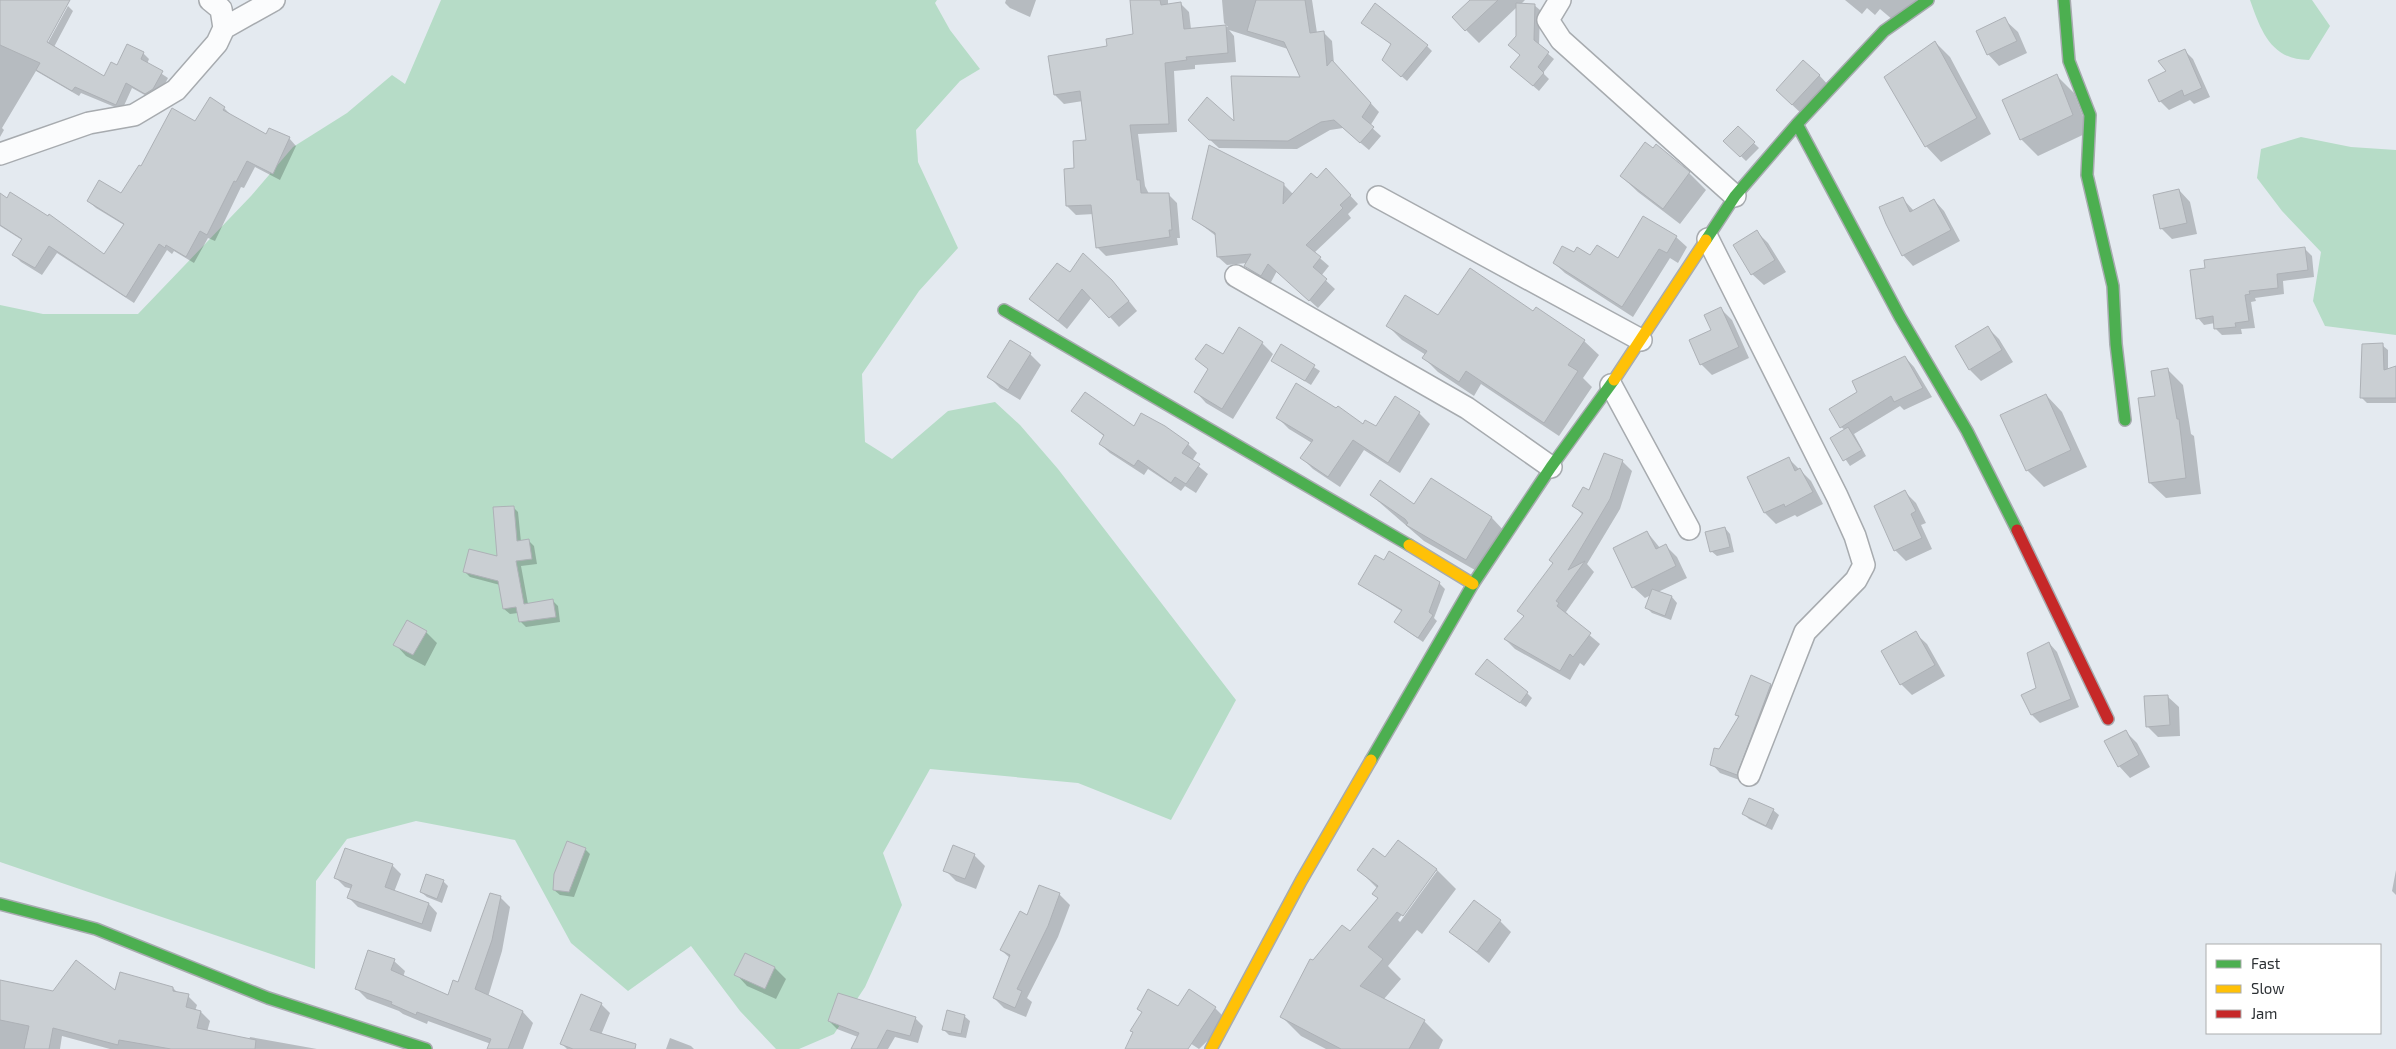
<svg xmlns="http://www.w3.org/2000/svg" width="2396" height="1049" viewBox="0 0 2396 1049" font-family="'Exo 2',sans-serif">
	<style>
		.green { fill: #b6dcc7 }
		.shadow { fill: #0003; fill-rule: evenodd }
		.building { fill: #cacfd3; stroke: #adb1b6 }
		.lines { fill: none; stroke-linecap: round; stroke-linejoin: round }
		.street-casing { stroke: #a7abaf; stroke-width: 24 }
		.fast-casing { stroke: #a7abaf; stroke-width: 14 }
		.slow-casing { stroke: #a7abaf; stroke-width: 14 }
		.jam-casing { stroke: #a7abaf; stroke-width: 14 }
		.street { stroke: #fbfcfd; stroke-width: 21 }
		.fast { stroke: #4caf50; stroke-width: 11 }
		.slow { stroke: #ffc107; stroke-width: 11 }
		.jam { stroke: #c62828; stroke-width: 11 }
	</style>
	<rect width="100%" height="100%" fill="#e4eaf0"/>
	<!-- green -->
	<path class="green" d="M441,0h496l-2,3 15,27 30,39 -20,12 -44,49 2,32 40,86 -39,43 -57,83 3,68 27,17 56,-48 47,-9 25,23 38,44 178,231 -65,120 -93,-37 -148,-14 -47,84 19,52 -37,82 -31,47 -35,15h-23l-36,-38 -49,-65 -63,45 -57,-48 -56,-103 -99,-19 -69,18 -31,42 -1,88 -315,-107v-557l43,9h95l113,-118 42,-49 54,-34 45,-38 13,9z
		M2250,0h62l18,26 -21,34c-38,0 -48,-29 -59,-60z
		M2301,137l50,10 45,3v185l-71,-9 -12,-25 8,-49 -39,-41 -25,-33 4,-29z"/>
	<!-- shadow -->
	<path class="shadow" d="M0,0h57l-14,47 2,1 23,-42 5,5 -19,36 50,31 14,-12 25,-13 6,6 -2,5 21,14 -9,17 -7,4 -20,-11 -10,22 -41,-17 -2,3 -43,-25 -34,57 2,2 -4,7z
		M1006,0h30l-6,17 -20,-9 -5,-5z
		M1131,0h37v5l12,-2 9,9 2,17 37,-2 -4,-4 -2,-23h90l5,33h7l8,8 2,23 45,48 -9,14 11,10 -12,14 -26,-22 -13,2 -33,19 -78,-1 -21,-19 38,-5 66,-46 -14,-29 -59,-19 5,6 2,26 -41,3v4l-21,2 3,61 -39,2 7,52 4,8h19l9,9 3,35h-3l1,7 -72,11 -9,-9 -3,-33 -18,1 -9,-9 9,-37 12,-27 -5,-41 -19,3 -9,-9 -6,-38 60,-9 26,-13z
		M1472,0h53l-5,5h14l6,5 -1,36 15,13 -11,14 6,6 -10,12 -22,-19 4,-17 -4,-19v-29l-38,36 -13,-13z
		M1845,0h76l-28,20 -13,-11 -5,6 -8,-7 -5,6z
		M2006,21l12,11 9,21 -28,13 -11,-12z
		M1363,23l64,23 5,5 -25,30 -18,-16 3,-20z
		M1935,42l15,15 41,77 -50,28 -15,-16z
		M2184,50l9,9 17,38 -16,7 -4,-4 -21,10 -9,-9 -11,-20 18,-10z
		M1819,75l11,12 -26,29 -16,-15z
		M2057,76l17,17 15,39 -51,24 -17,-17z
		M224,108l8,8 35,19 22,3 7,8 -16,34 -25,-13 -11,21 -3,-1 -26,54 -7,-3 -14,25 -20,-12 -2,3 -5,-4 -33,53 -77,-50 -15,22 -21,-13 -7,-7 8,-15 -22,-14v-31l104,60 20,-30 -28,-17 -8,-7 33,-6 20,-27 54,-46z
		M1738,128l21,20 -13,13 -21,-20z
		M1689,173l17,17 -26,34 -42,-32 -17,-16z
		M1335,179l23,25 -10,10 3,4 -37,35 15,13 -8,10 14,13 -17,19 -41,-37 -7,13 -16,-9 -8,-9 1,-3 -20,2 -9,-8 -2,-21 -22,-17 89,-35 9,9v3l25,-16z
		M2179,190l11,12 7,32 -25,5 -11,-11z
		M1903,199l11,12 20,-11 10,11 16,30 -47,25 -10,-11z
		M1757,232l11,11 18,29 -22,13 -12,-11z
		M1676,237l11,10 -9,16 -8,-5 -37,59 -68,-44 -11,-10 37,-6 28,3z
		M2305,249l7,7 2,21 -31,4 1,13 -29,4 1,3 -5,1 4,26 -14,1 1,5 -20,1 -7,-7v-5l-11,2 -6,-7z
		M1070,274l51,17 16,20 -18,16 -27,-30 -25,32 -36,-30z
		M1721,309l11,11 17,38 -37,17 -11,-11z
		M1533,312l51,29 15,14 -16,23 9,9 -33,49 -78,-52 -7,12 -36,-24 -14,-14 2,-3 -24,-15 -14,-14 50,-10z
		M1988,328l11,11 14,23 -32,19 -11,-11z
		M1239,329l23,14 11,11 -40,65 -27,-16 -10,-11 13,-22 -12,-11 26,-4z
		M2382,345l6,5v20l8,-3v36h-29l-6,-6z
		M1281,346l39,25 -9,14 -39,-24z
		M1030,354l11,11 -21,35 -20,-12 -11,-11z
		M1905,357l9,10 18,30 -28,13 -4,-4 -46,28 12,22 -16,10 -19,-28 14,-8 -4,-3 17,-34z
		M2168,370l15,15 8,49 3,2 7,58 -35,4 -16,-15 6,-86z
		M2046,395l16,17 25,55 -43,20 -17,-17z
		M1395,398l24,15 11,11 -30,49 -36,-23 -24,37 -27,-18 -11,-11 10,-15 -23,-14 -11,-11 98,10z
		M1073,411l115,33 9,9 -5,8 16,13 -12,19 -11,-7 -4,5 -33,-22 -4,6 -34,-22 -10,-9 5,-7z
		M1788,458l23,23 12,23 -26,13 -2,-2 -19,9 -11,-11 -16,-36z
		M1622,461l10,10 -12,38 -33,55 7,8 -28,40 2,2 -1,2 33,28 -16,22 -4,-3 -10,17 -55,-31 -10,-10 20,-22 -7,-6 36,-47 29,-49 -9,-9z
		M1431,479l61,39 15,16 -25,40 -58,-33 -53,-46 43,11z
		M1905,492l11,11 10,20 -5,2 11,24 -26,12 -11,-11z
		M513,507l5,5 3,30 8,-1 5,5 3,18 -16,2 7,38 25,-3 5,5 2,16 -34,5 -5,-5 -3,-9 -8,1 -6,-5 -4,-24 -30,-8 -5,-5 34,-14z
		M1725,528l5,6 4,18 -17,4 -6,-5z
		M1647,532l13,16 5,-3 12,12 10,21 -29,14 14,5 5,6 -6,17 -19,-7 -5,-5 4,-13 -6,3 -12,-11 -19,-39z
		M1384,561l55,22 6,6 -11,29 3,3 -14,21 -22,-15 2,-15 -44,-28z
		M426,632l11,11 -12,23 -19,-10 -11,-12z
		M1915,633l12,11 18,32 -33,19 -11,-11z
		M2049,643l8,9 22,55 -39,16 -8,-8z
		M1476,673l51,20 5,5 -6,9z
		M1771,685l8,8 -34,89 -25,-9 -8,-9 27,-46 -3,-4z
		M2167,696l12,11 1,29 -22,1 -11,-11z
		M2125,731l12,12 13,24 -20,11 -11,-12z
		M1773,810l6,5 -7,15 -23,-11 -5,-5z
		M1398,842l39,28 19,19 -34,45 -5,-4 -29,36 13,13 -17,20 40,22 19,19 -4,9h-113l-25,-13 -19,-19 31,-55 37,-29 29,-35 -1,-9 -19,-19 27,-12zM1434,871h3l-37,51 -2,-2z
		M585,849l5,5 -16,43 -14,-2 -6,-5z
		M974,855l11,11 -9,23 -20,-8 -11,-11z
		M392,865l9,9 -7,18 35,12 8,9 -6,19 -73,-25 -9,-9 3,-9 -7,-2 -9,-9z
		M2396,870v25l-4,-4z
		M443,881l5,5 -6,17 -15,-6 -6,-5z
		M1040,887l20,8 10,10 -12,32 -31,61 5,4 -6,15 -22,-9 -10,-10 16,-40 -9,-8 27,-33z
		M500,897l10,10 -8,44 -14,46 35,15 10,11 -10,26h-34l2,-5 -63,-23 -1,3 -24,-10 -4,-3 -32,-12 -11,-11 38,-27 11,10 -2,6 46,19 9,-12z
		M1500,921l11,11 -22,31 -38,-31z
		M775,968l11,11 -10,20 -29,-13 -11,-12z
		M0,982l54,10 62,1 57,-5 5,5 10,3 9,9 -2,6 6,1 9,9 -3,11 42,8 1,-3 67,12h-207l-48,-13 -2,13h-60z
		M601,1004l9,9 -9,22 20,14h-54l-5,-5z
		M1215,1008l13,13 -29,28 -26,-17 -8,17h-39z
		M964,1016l6,5 -4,17 -17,-3 -5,-5z
		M915,1018l8,8 -5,17 -23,-6 -7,12h-36l6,-12 -21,-8 -8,-8z
		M670,1038l21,8 3,3h-28z"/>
	<!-- building -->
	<path class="building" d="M0,0h70l-23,42 57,34 7,-14 6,3 10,-21 17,8 -3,7 22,12 -10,18 -8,5 -19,-11 -10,22 -41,-18 -3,4 -36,-21 4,-7 -40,-18z
		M1130,0h30l1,5 20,-3 3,27 42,-4 2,28 -42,4 1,3 -22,3 4,61 -39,1 7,55h3l1,13h28l3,37h-3l1,7 -74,11 -5,-43 -25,1 -2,-37 10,-1 -1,-27 13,-1 -6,-49 -26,4 -6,-39 59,-10 -1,-7 27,-5z
		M1256,0h49l5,33 14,-2 3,35 5,-6 39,43 -9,14 12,10 -14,16 -26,-23 -13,2 -33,19 -79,-1 -21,-20 19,-23 27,24 -3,-45 69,1 -16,-35 -37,-11z
		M1470,0h28l-33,31 -13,-14z
		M1375,3l53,42 -27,32 -19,-17 9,-16 -30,-21z
		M1516,3l19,1 -1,36 15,12 -11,15 6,6 -11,13 -23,-19 10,-12 -12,-10 8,-9z
		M2005,17l12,24 -30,14 -11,-24z
		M1935,41l42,77 -52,29 -41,-70z
		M2185,49l17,39 -18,8 -2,-6 -23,12 -11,-22 18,-9 -8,-10z
		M1803,60l17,15 -28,30 -16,-15z
		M2057,74l16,41 -53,25 -18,-40z
		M210,97l15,10 -2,3 43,24 3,-6 21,9 -17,37 -26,-13 -11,21 -2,-1 -27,54 -7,-4 -14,26 -20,-12 -1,3 -6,-4 -33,53 -77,-51 -14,22 -23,-13 10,-16 -22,-14v-32l7,5 3,-6 38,24 1,-2 55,40 20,-30 -37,-23 12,-21 22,13 18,-28 2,1 31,-58 23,13z
		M1738,126l17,16 -15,15 -17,-16z
		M1645,142l8,6 3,-4 34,28 -27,37 -43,-33z
		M1209,145l75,38 -1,21 28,-31 6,5 9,-10 25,27 -11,10 3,3 -37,37 15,12 -8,10 14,12 -18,22 -41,-37 -7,12 -17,-10 7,-12 -34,3 -2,-24 -23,-14z
		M2179,189l8,34 -27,6 -7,-34z
		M1903,197l7,15 24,-13 17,31 -49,26 -16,-32 -7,-17z
		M1643,216l34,20 -10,17 -8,-4 -37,58 -69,-44 9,-17 12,6 3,-5 13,8 7,-10 21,13z
		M1757,230l18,30 -24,15 -18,-30z
		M2305,247l3,23 -31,4 1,14 -29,3 1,3 -5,1 4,26 -14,2 1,4 -22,2 -1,-13 -17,3 -6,-49 15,-2 -1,-8z
		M1083,253l29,27 17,21 -20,17 -27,-29 -24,32 -29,-22 28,-36 13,9z
		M1470,268l63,43 3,-4 49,33 -17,25 10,6 -34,52 -78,-52 -7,11 -37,-24 5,-7 -41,-25 19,-31 33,20z
		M1721,307l18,40 -39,18 -11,-25 22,-10 -7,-15z
		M1988,326l14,24 -33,20 -14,-24z
		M1239,327l24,15 -41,67 -28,-17 14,-23 -13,-10 11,-15 17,10z
		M1010,340l21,13 -23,37 -21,-13z
		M2383,343l1,27 12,-4v32h-36l2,-54z
		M1281,344l34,21 -10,16 -34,-20z
		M1905,356l18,32 -29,14 -3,-6 -51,32 -11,-19 28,-17 -5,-11z
		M2168,368l9,51h2l7,59 -37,5 -11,-85 17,-2 -4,-25z
		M1296,383l40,25 2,-2 25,18 2,-4 11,6 19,-30 25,16 -32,51 -35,-23 -25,37 -28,-19 13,-18 -37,-22z
		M1085,392l49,34 7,-13 24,13 24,17 -7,10 18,11 -14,20 -11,-7 -4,6 -33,-23 -4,6 -35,-22 5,-9 -33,-24z
		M2046,394l25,56 -45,21 -26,-56z
		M1848,427l14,23 -19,11 -13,-23z
		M1604,453l19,7 -13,39 -42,71 17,-9 -29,40 3,2 -2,3 34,27 -18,24 -3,-3 -10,17 -56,-32 20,-23 -7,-5 36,-48 -4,-3 34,-47 -11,-7 11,-19 6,3z
		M1789,457l6,14 5,-3 13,24 -28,15 -1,-3 -20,9 -17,-36z
		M1431,478l61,39 -26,43 -60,-35 2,-2 -3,-4 -35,-24 10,-15 34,24z
		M1905,490l11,21 -5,3 11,24 -28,13 -20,-45z
		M514,506l3,35 12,-2 3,20 -16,2 8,43 29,-5 3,18 -37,5 -3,-15 -13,2 -5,-28 -35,-9 6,-23 28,7 -4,-49z
		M1725,527l5,20 -20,5 -5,-20z
		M1647,531l9,18 10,-5 10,22 -44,22 -19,-40z
		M1389,551l51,31 -11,30 4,3 -15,23 -24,-16 8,-12 -44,-26 17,-29 9,5z
		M1652,589l20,7 -7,20 -20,-8z
		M407,620l20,11 -14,24 -20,-10z
		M1916,631l19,34 -35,20 -19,-34z
		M2049,642l22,57 -40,16 -10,-20 15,-7 -9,-35z
		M1487,659l41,33 -8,11 -45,-29z
		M1751,675l20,9 -34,91 -27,-10 4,-17 5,1 20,-33 -4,-1z
		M2168,695l2,30 -24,2 -2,-31z
		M2126,730l13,25 -21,12 -14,-26z
		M1749,798l25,11 -8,17 -24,-12z
		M1398,840l39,29 -34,47 -6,-4 -29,35 15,12 -23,27 65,34 -16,29h-68l-61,-32 30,-58 3,1 29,-35 8,6 28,-33 -6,-4 6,-8 -21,-16 16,-22 12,9z
		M567,841l19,7 -17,44 -16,-2 1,-16z
		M953,845l22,9 -10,25 -22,-8z
		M345,848l48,16 -8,23 44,16 -7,21 -75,-26 5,-13 -18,-7z
		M426,874l18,6 -7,19 -17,-7z
		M1039,885l21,8 -12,33 -31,63 5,2 -7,17 -22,-10 17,-43 -10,-5 20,-39 7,4z
		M490,893l11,3 -9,44 -17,49 48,22 -15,38h-21l4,-10 -74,-27 -1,3 -25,-11 1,-2 -37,-13 13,-39 27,9 -4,11 57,25 5,-15 5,2z
		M1474,900l27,20 -24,32 -28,-20z
		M745,953l30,14 -10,22 -31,-14z
		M76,960l39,30 5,-18 53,15v4l16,3 -3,13 15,4 -4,17 59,12 -1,9h-84l-52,-9 -1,5 -65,-17 -4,21h-25l5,-23 -29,-6v-40l53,11z
		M1148,989l30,17 11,-17 27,18 -28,42h-63l8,-17 -3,-1 12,-19 -5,-3z
		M838,993l78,24 -6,19 -23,-6 -10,19h-26l8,-16 -31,-12z
		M581,994l21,9 -12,27 46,14 -1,5h-62l-13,-5z
		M947,1010l18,5 -4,19 -19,-4z"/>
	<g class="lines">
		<!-- street casing -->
		<g class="street-casing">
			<path id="street" d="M1560,0l-12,20 13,20 174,156
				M224,28l50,-28
				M0,154l89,-31 45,-8 42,-25 41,-47 7,-15 -3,-19 -11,-9
				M1378,197l263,143
				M1708,239l129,257 18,40 9,29 -8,15 -51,52 -56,143
				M1236,276l231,132 84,59
				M1611,385l78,144"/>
		</g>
		<!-- fast casing -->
		<g class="fast-casing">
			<path id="fast" d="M2064,0l5,61 21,54 -3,60 26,111 3,58 9,76
				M1797,124l103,193 67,114 50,99
				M1706,240l29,-44 62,-72 87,-93 44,-31
				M1004,310l405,235
				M1371,760l102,-176 78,-117 63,-87
				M0,904l96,25 172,69 158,51"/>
		</g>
		<!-- slow casing -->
		<g class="slow-casing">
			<path id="slow" d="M1614,380l92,-140
				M1409,545l64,39
				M1211,1049l90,-168 70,-121"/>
		</g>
		<!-- jam casing -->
		<g class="jam-casing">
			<path id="jam" d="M2017,530l91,189"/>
		</g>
		<!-- street -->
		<use href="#street" class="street"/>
		<!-- fast -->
		<use href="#fast" class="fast"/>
		<!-- slow -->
		<use href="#slow" class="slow"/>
		<!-- jam -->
		<use href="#jam" class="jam"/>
	</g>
	<!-- legend -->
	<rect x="2206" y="944" width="175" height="90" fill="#ffffff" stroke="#abadae"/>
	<rect x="2216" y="960" width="25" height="8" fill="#4caf50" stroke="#abadae"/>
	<text x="2251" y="969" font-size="15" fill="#2d3135">Fast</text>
	<rect x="2216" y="985" width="25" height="8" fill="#ffc107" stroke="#abadae"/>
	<text x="2251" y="994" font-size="15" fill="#2d3135">Slow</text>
	<rect x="2216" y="1010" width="25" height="8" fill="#c62828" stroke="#abadae"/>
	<text x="2251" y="1019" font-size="15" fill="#2d3135">Jam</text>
</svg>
